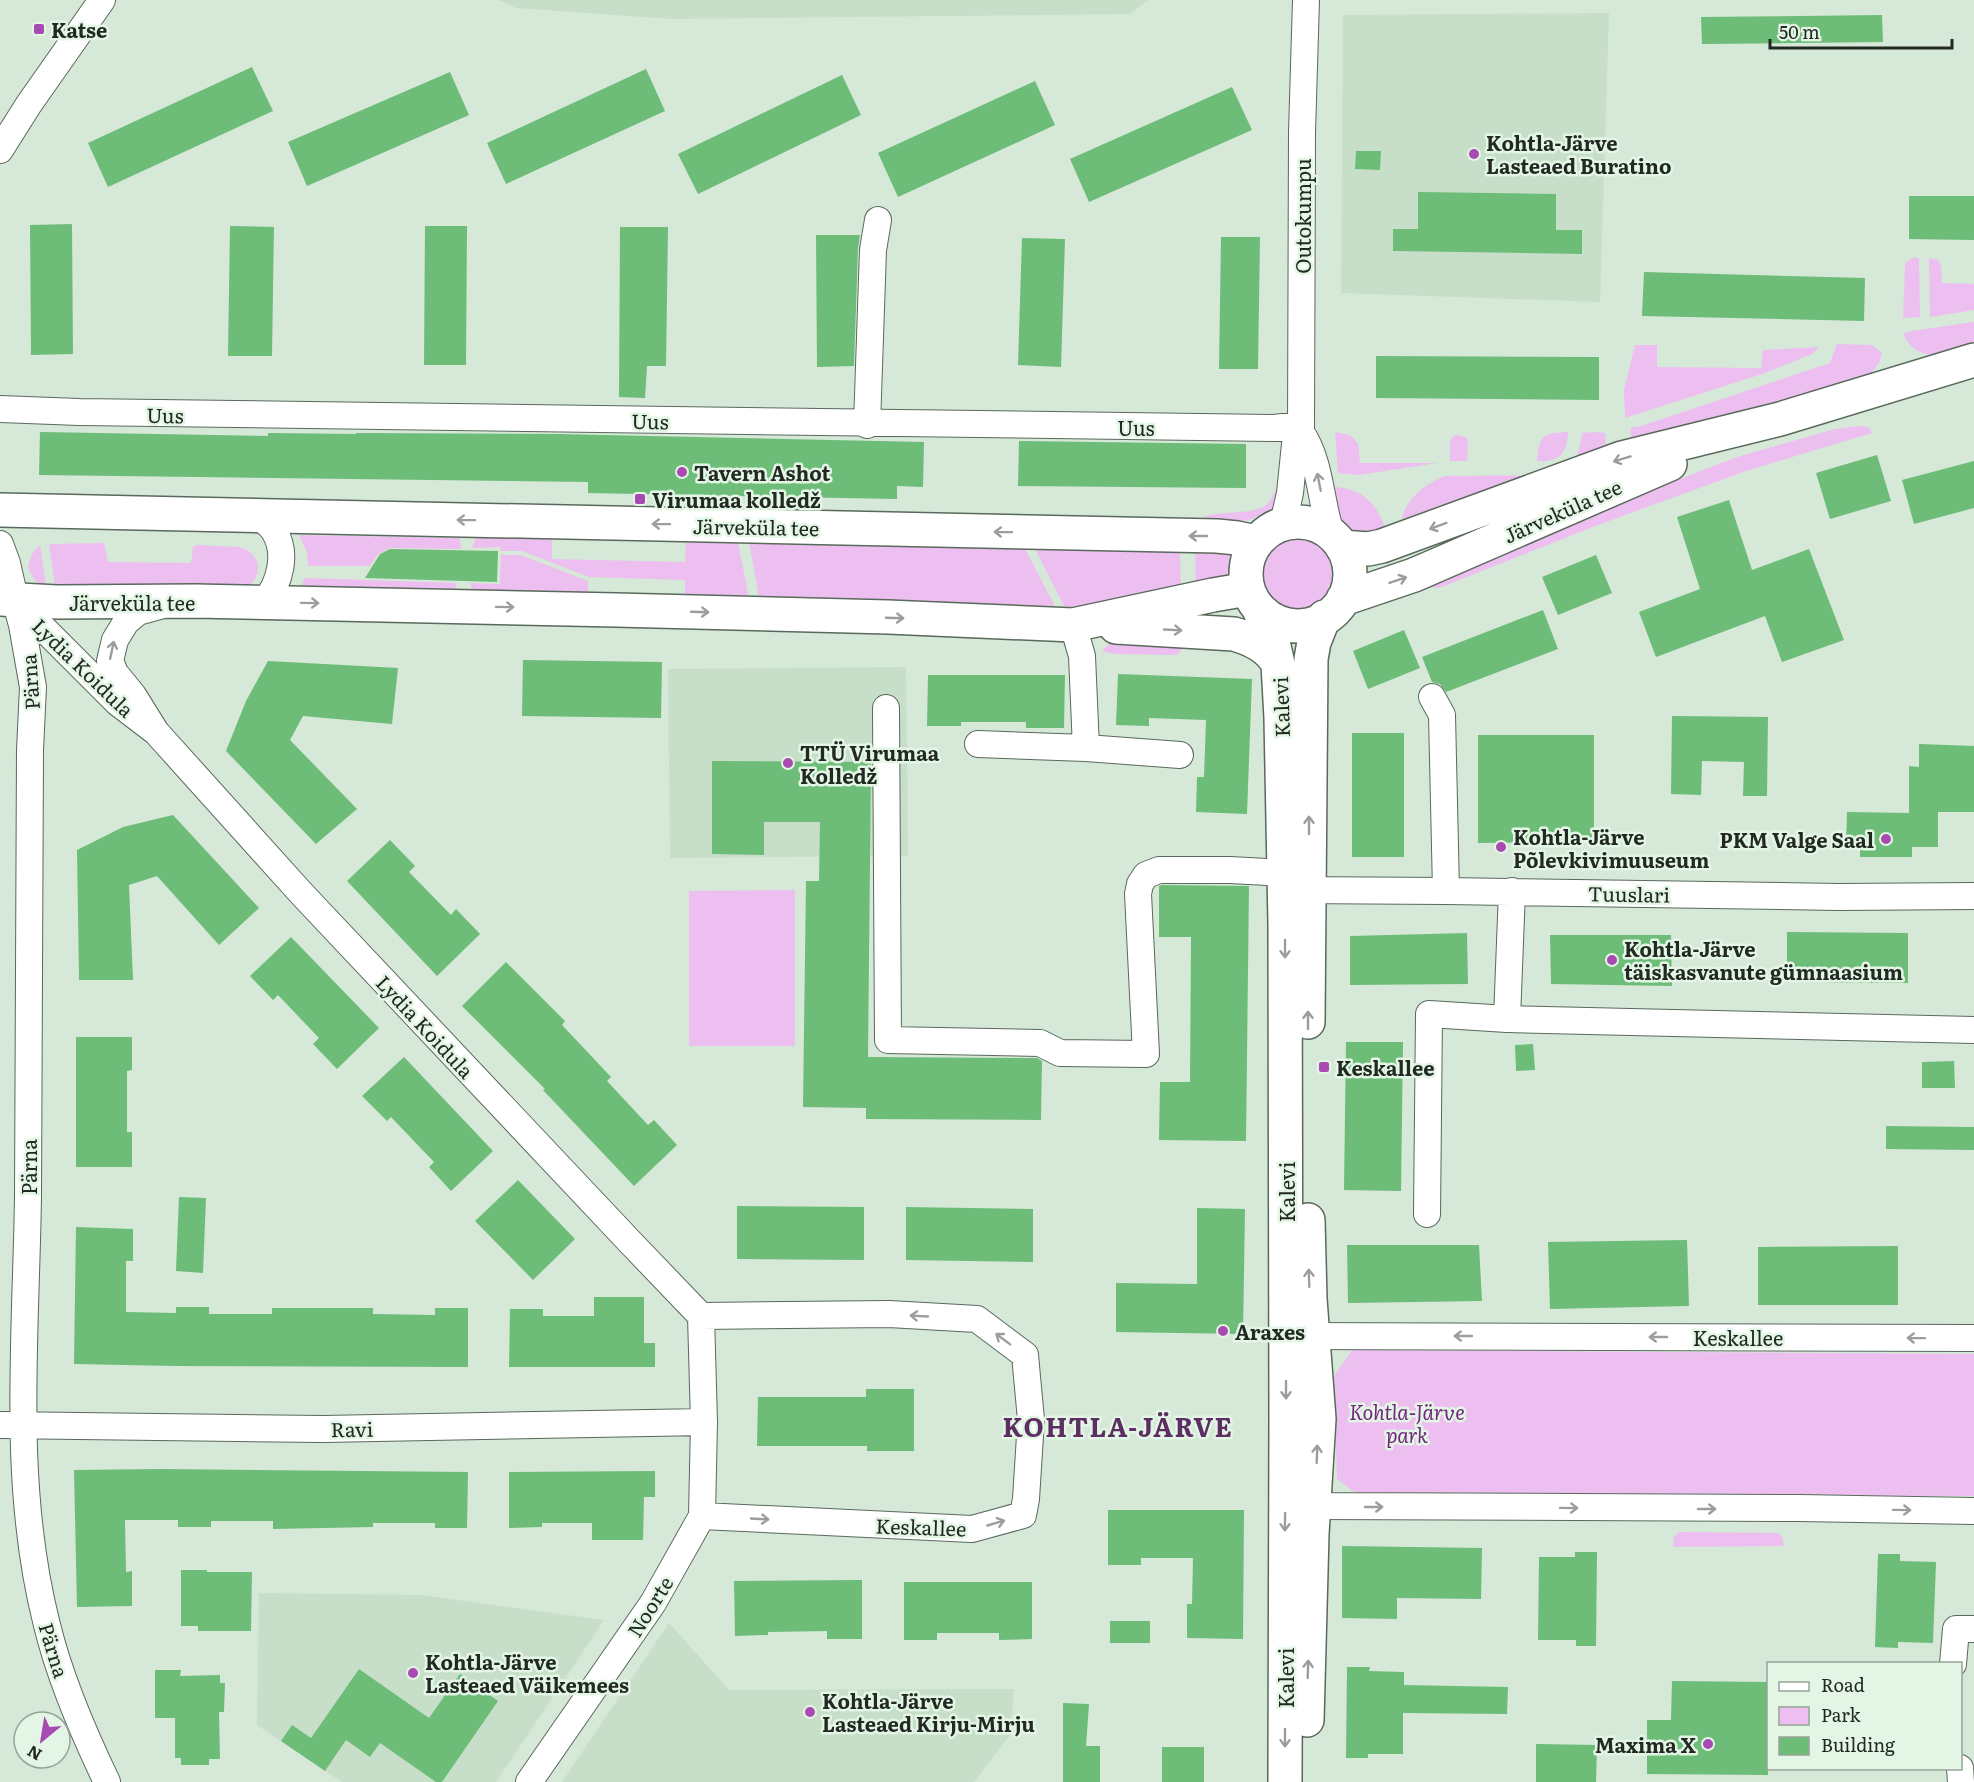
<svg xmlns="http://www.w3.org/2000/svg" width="1974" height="1782" viewBox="0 0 1974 1782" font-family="Literata,serif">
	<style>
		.built { fill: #c7dfc8 }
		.green { fill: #edbff0 }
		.building { fill: #6dbc78 }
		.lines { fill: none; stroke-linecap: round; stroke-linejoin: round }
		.street-casing { stroke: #59695b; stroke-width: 28 }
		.secondary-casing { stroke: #59695b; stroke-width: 36 }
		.street { stroke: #fff; stroke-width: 26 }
		.secondary { stroke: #fff; stroke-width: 33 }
		.oneway { stroke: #9c9e9c }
		.poi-dot { fill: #a94ab2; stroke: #e3f6e5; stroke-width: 2 }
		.labels { text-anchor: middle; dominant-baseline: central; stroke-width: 5; stroke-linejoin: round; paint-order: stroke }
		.poi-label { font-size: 20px; font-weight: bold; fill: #222822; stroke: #e3f6e5; text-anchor: start }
		.street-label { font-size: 20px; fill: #222822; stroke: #e3f6e5 }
		.park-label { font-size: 20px; font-style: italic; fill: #74257c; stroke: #e3f6e5 }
		.district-label { font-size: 26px; font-weight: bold; letter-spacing: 1.5px; fill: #5c2e61; stroke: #e3f6e5 }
	</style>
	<rect width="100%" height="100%" fill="#d6e8d8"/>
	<!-- built -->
	<path class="built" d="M498,0h651l-19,14 -458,5 -156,-11z
		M1609,13l-9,289 -259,-9 2,-278z
		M906,667l2,189 -238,2 -2,-189z
		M259,1593l162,2 183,25 -108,162h-154l-85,-57z
		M669,1623l60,67 285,-1 -4,46 -36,47h-412z"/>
	<!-- green -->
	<path class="green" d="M1915,257l4,2 1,58 -17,1 2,-52 1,-4z
		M1929,258l9,2 3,6 1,17 32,1v26l-44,7z
		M1974,322v22c-26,8 -55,23 -71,-10l8,-3z
		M1837,344l35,1 10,8 -3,10 -9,12 -233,67 -6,-6 -1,-5 2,-4h6l192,-64z
		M1635,345h22v22l104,1 2,-18 56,-3 -7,7 -47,19 -140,45 -1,-28z
		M1860,426l9,1 3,6 -126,38 -148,54 -159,63 -12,-1 128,-60 182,-70 98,-28z
		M1335,432l15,3 8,8 2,20h78l-80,12 -20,-2z
		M1568,432c-1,22 -8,30 -31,29 2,-26 6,-28 31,-29z
		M1596,432l9,1c1,15 0,25 -14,32l-189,68c-5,-28 20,-48 43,-57l101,-1c26,-5 33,-16 36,-42z
		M1457,435l9,2 2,5 -1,19h-17v-19l3,-6z
		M1280,484l-5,23c-23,18 -50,16 -78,15 10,-13 49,-6 66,-15 10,-5 9,-15 17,-23z
		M1337,487c33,4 42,22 52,51 -42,-4 -47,-6 -58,-47z
		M299,535l161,3 1,11 -71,-1 -12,6 -8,12h-62l-1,-14z
		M1260 574a38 38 0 1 1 76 0a38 38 0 1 1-76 0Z
		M476,537l76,1v21l133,3 1,-20h52l12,62 -65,-3v-21l-96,-3 -67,-26h-21l-1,-4 -28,1z
		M749,542l274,3 34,65 -297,-7z
		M104,543l4,19 83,1 2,-16 4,-2 41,2c23,5 26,27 9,41l-192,-1 -6,-43z
		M40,545l6,43c-10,-5 -15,-11 -18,-22l4,-12z
		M1033,545l147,4 1,43 -115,18z
		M1195,549l38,4 -2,26 -35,13z
		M501,555h20l67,26v19l-117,-1v-16l29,1z
		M305,578l151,5 1,15 -156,-10z
		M1117,641l66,1v6l-5,6 -5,1 -58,-1 -13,-3 8,-8z
		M795,890v156h-106v-155z
		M1352,1350l622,4v142l-616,-1 -21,-16 -3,-103z
		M1679,1532l99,1 4,3 2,10 -111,1 1,-10z"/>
	<!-- building -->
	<path class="building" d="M1882,15l1,27 -181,2 -1,-27z
		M252,67l21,44 -165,76 -20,-44z
		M646,69l19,42 -159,73 -19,-41z
		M450,72l19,43 -162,71 -19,-44z
		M842,75l19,40 -163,79 -20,-40z
		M1035,81l20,44 -157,72 -20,-44z
		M1232,87l20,43 -163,72 -19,-43z
		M1356,151h25l-1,19 -25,-1z
		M1418,192l138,2v36h26v24l-189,-3v-22h25z
		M1909,196h65v44l-65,-1z
		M72,224l1,130 -42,1 -1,-130z
		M230,226l44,1 -2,129h-44z
		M425,226h42l-1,139h-42z
		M620,227h48l-2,139h-19l-2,32 -26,-1z
		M816,235h44l-2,14 -4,117 -37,1z
		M1221,237h39l-2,132h-39z
		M1022,238l43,1 -4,128 -43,-2z
		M1644,272l221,6 -1,43 -222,-5z
		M1376,356l223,1v43l-223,-2z
		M40,432l228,4v-3l88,1v-1l202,1 366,8 -1,45 -26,-1v13l-309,-6v-11l-549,-7z
		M1019,441l227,3v44l-228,-2z
		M1877,455l14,46 -61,18 -14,-46z
		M1974,461v47l-60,16 -12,-44z
		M1729,500l23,70 57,-21 35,91 -62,22 -17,-46 -109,41 -17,-45 61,-23 -23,-72z
		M390,549l108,2 -1,31 -132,-4 15,-24z
		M1596,555l16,38 -54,22 -16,-38z
		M1543,610l15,39 -112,43 -6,-8 -8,-2 -10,-25z
		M1404,630l16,38 -52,21 -15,-38z
		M523,660l139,2 -1,56 -139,-2z
		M268,661l130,7 -6,56 -89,-8 -13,24 67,69 -41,35 -90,-93 20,-50z
		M1118,674l134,5 -5,135 -51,-2 1,-35h7l2,-57 -57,-2v8l-33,-1z
		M928,675h137l-1,53h-38v-6h-65v4h-34z
		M1672,716l96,1 -1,79h-24l1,-34 -42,-1 -1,34 -30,-1z
		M1352,733h52v124h-52z
		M1478,735h116v107l-116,1z
		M1919,744l55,2v66h-36v35h-26v10h-52v-12h-14l1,-33 62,1v-47l10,1z
		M712,761l159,1 -3,295 169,1 5,3 -1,59 -175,-1v-11l-63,-1 3,-226h13l1,-59h-56v33l-52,-1z
		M173,815l86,93 -40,37 -62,-69 -28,9 4,95h-54l-2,-130 46,-23z
		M390,840l25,26 -6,6 42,43 5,-6 24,25 -43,42 -90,-95z
		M1162,885l87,1 -3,255 -87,-1 1,-58h30l1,-145h-32v-51z
		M1787,932l121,1v50l-121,-1z
		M1467,933l1,51 -118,1v-49z
		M1550,935h121l1,51 -121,-2z
		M291,937l88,91 -42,41 -24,-25 6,-6 -41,-43 -5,5 -23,-24z
		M506,962l59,59 -3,4 49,52 -4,4 41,44 6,-5 23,25 -43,41 -91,-96 2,-1 -83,-83z
		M76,1037h56v33l-5,1v61h5v35h-56z
		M1346,1042h57l-2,149 -57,-1z
		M1533,1044l2,26 -19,1 -1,-26z
		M404,1057l89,94 -42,40 -22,-24 5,-5 -43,-45 -4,4 -25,-25z
		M1954,1061l1,27h-33v-26z
		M1886,1126l88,1v23l-88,-1z
		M518,1180l57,59 -42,41 -58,-59z
		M179,1197l27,1 -3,75 -27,-2z
		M737,1206l127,1v53l-127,-1z
		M906,1207l127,2v53l-127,-2z
		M1197,1208l48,1 -2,125 -127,-2v-49l81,1z
		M76,1227l57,2v32h-7v51l50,1v-6h33v7h63v-6h101v6l62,1v-7h33v59l-292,-1 -102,-2z
		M1687,1240l2,66 -139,3 -2,-67z
		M1347,1245h132l3,56 -134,2z
		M1898,1246v59h-140v-58z
		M594,1297h50v46h11v24h-146l1,-58h33v7h51z
		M866,1389h48v62h-47v-5h-110l1,-49h108z
		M161,1469l307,3 -1,56h-32v-5h-62v4l-100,2v-8h-62v6h-33v-7h-53l1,52 6,-1v35l-55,1 -3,-137z
		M655,1471v26h-11l-1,43h-51v-17h-50v4l-33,1v-56z
		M1108,1510h136l-1,129 -56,-1v-34h5l1,-46h-52v7h-33z
		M1342,1546l140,2 -1,51 -84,-1v21l-55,-1z
		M1575,1552h22l-1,94h-20v-6h-38l1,-83h36z
		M1878,1554h22v7l36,1 -3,81 -35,-1v6l-23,-1z
		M181,1570h26v2h45l-1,59h-53v-5h-17z
		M862,1580v59h-35v-8l-59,1v3l-33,1 -1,-55z
		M904,1582h128v57l-33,1v-7h-62v7h-33z
		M1110,1621h40v22h-40z
		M1347,1667h23l-1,4 35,1v13l104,2 -1,27 -104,-1v41h-35v4h-22z
		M359,1669l70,49 31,-44 38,27 -56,81h-6l-56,-39 -10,14 -24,-17 -21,31 -44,-30 11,-16 19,13z
		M155,1670h26l-1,6 40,-1v8h5l-1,29h-5l1,47h-11v6h-28v-7h-6v-40h-20z
		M1672,1681l96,1v93l-121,-1v-54h24z
		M1063,1703l26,1 -3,42h14v36h-37z
		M1536,1744l61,1 -1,37h-60z
		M1162,1747h42v35h-42z"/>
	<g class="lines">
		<!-- street casing -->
		<g class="street-casing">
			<path id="street" d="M0,150l29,-46 73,-104
				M0,409l79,3c398,6 796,13 1195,16l27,-3
				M867,425l6,-175 5,-30
				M1301,432c20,30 19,68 30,101
				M256,515c7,5 14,9 18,16 14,22 6,53 -10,71
				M1283,524l7,-31 5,-49 6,-12 1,-299 4,-133
				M0,544l7,19 8,36 7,26 11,62 -3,63c-1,148 0,297 -2,446 -2,143 -17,289 19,429 13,54 36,107 60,157
				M17,602l101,101 38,29 -23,-37 -18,-22 -5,-12 5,-21 11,-18 12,-10 25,-7
				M1073,625l9,31 4,92 94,7
				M1432,697l10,18 4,176
				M886,708l2,332 152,3 20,10 86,1 -8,-160 2,-10 6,-9 13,-5h71l72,4
				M156,732l145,161 330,350 70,73
				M978,744l108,4
				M1291,890l155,1 393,6 135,-1
				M1507,1019l5,-128
				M1427,1214l2,-200 78,5 467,11
				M701,1316l188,-2 88,5 48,36 6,65 -5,79 -3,16 -51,14 -270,-13
				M1296,1336l678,2
				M0,1425l323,4 381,-7
				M1301,1494l14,12 484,2 175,3
				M1953,1664l3,-35h18
				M1960,1768l1,14
				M529,1782l124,-179 49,-87 2,-94 -3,-106"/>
		</g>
		<!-- secondary casing -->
		<g class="secondary-casing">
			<path id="secondary" d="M0,510l1217,26 20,2 19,4
				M1246 574a52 52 0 1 1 104 0a52 52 0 1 1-104 0Z
				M1342,547l26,2 14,-3 240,-88 158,-39 194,-59
				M0,599l57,3 138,-1 421,9 272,7 185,8 140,-30 35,-6
				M1343,599l71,-24 256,-111
				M1258,607l15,35 5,22 3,54 4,206 1,496 -1,362
				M1116,627l118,7c18,5 35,13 44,30
				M1308,1022l3,-363 3,-17 10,-25
				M1307,1720l5,-186 7,-115 -9,-120 -2,-79"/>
		</g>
		<!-- street -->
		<use href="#street" class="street"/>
		<!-- secondary -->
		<use href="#secondary" class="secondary"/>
	</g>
	<!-- one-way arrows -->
	<defs><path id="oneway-shaft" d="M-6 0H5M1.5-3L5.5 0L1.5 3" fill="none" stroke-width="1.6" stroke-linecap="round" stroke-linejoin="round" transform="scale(1.5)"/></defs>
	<g class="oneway">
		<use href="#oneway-shaft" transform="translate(1622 459) rotate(163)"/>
		<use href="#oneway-shaft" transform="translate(1319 482) rotate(-101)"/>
		<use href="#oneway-shaft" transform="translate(466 520) rotate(-179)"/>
		<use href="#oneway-shaft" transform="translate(661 524) rotate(-179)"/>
		<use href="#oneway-shaft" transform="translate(1438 526) rotate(160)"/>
		<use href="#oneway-shaft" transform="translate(1003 532) rotate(-179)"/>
		<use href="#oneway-shaft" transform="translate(1198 536) rotate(-180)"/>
		<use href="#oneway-shaft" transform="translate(1398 580) rotate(-19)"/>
		<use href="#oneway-shaft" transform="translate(310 603) rotate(1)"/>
		<use href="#oneway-shaft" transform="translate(505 607) rotate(1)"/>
		<use href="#oneway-shaft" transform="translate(700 612) rotate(2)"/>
		<use href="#oneway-shaft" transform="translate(895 618) rotate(2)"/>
		<use href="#oneway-shaft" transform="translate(1173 630) rotate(3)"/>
		<use href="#oneway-shaft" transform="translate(112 650) rotate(-78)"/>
		<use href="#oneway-shaft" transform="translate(1309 825) rotate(-90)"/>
		<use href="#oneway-shaft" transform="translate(1285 949) rotate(90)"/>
		<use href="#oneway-shaft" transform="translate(1308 1020) rotate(-90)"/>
		<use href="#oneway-shaft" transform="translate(1309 1278) rotate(-92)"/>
		<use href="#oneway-shaft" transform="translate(919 1316) rotate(-177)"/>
		<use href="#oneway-shaft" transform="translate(1463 1336) rotate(-180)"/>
		<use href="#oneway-shaft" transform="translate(1658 1337) rotate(-180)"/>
		<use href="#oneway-shaft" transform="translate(1916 1338) rotate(-179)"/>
		<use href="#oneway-shaft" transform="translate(1003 1339) rotate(-143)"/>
		<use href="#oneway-shaft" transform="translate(1286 1390) rotate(90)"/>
		<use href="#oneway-shaft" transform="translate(1317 1454) rotate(-88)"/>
		<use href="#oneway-shaft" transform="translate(1374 1507)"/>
		<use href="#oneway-shaft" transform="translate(1569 1508) rotate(1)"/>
		<use href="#oneway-shaft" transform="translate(1707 1509)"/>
		<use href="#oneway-shaft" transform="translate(1902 1510) rotate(1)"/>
		<use href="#oneway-shaft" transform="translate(760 1519) rotate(3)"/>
		<use href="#oneway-shaft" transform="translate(1285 1522) rotate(91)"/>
		<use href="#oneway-shaft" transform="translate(996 1523) rotate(-16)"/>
		<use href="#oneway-shaft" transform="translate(1308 1669) rotate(-88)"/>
		<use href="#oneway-shaft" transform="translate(1285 1738) rotate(90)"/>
	</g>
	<!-- markers -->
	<g class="poi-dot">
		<rect x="33" y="23" width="12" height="12" rx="3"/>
		<circle cx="1474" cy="154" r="6"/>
		<circle cx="682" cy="472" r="6"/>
		<rect x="634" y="493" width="12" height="12" rx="3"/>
		<circle cx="788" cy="763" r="6"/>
		<circle cx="1886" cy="839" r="6"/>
		<circle cx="1501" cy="847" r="6"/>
		<circle cx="1612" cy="960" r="6"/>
		<rect x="1318" y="1061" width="12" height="12" rx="3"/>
		<circle cx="1223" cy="1331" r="6"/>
		<circle cx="413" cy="1673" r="6"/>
		<circle cx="810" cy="1712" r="6"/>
		<circle cx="1708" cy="1744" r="6"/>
	</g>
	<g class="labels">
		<!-- poi labels -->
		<g class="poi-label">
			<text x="51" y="29">Katse</text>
			<text x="1486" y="142">Kohtla-Järve<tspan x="1486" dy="23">Lasteaed Buratino</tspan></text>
			<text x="694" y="472">Tavern Ashot</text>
			<text x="652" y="499">Virumaa kolledž</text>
			<text x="800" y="752">TTÜ Virumaa<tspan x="800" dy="23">Kolledž</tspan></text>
			<text x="1513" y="836">Kohtla-Järve<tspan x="1513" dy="23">Põlevkivimuuseum</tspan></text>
			<text x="1874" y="839" text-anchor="end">PKM Valge Saal</text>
			<text x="1624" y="948">Kohtla-Järve<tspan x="1624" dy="23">täiskasvanute gümnaasium</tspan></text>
			<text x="1336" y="1067">Keskallee</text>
			<text x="1235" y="1331">Araxes</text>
			<text x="425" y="1661">Kohtla-Järve<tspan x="425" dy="23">Lasteaed Väikemees</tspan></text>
			<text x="822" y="1700">Kohtla-Järve<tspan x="822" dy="23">Lasteaed Kirju-Mirju</tspan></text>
			<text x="1696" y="1744" text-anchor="end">Maxima X</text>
		</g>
		<!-- street labels -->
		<g class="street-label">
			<text transform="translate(1302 216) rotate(-90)">Outokumpu</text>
			<text transform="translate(165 414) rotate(1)">Uus</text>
			<text transform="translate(650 420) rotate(1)">Uus</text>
			<text x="1136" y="427">Uus</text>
			<text transform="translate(1562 510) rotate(-24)">Järveküla tee</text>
			<text transform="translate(756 526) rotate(1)">Järveküla tee</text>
			<text x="132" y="602">Järveküla tee</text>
			<text transform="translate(84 667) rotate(44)">Lydia Koidula</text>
			<text transform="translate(29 682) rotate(-94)">Pärna</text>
			<text transform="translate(1280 707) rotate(-92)">Kalevi</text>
			<text transform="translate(1629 893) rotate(1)">Tuuslari</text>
			<text transform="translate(426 1026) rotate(47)">Lydia Koidula</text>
			<text transform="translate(28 1167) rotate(-90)">Pärna</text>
			<text transform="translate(1286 1192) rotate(-90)">Kalevi</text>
			<text x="1738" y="1337">Keskallee</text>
			<text transform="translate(352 1428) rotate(-1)">Ravi</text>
			<text transform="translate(921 1526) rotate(2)">Keskallee</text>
			<text transform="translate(649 1606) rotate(-58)">Noorte</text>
			<text transform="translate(55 1650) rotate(73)">Pärna</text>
			<text transform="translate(1285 1678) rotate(-90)">Kalevi</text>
		</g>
		<!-- park labels -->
		<g class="park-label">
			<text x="1407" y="1411">Kohtla-Järve<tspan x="1407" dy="23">park</tspan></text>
		</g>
		<!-- district labels -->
		<g class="district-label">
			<text x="1118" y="1425">KOHTLA-JÄRVE</text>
		</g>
	</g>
	<!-- legend -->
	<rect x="1767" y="1662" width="195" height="108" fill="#e3f6e5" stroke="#96a497" stroke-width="1.5"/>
	<rect x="1779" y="1682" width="30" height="9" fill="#ffffff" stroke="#96a497" stroke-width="1.5"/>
	<text x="1821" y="1692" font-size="18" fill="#222822">Road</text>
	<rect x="1779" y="1707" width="30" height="18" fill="#edbff0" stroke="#96a497" stroke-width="1.5"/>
	<text x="1821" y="1722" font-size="18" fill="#222822">Park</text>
	<rect x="1779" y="1737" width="30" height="18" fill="#6dbc78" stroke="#96a497" stroke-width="1.5"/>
	<text x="1821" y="1752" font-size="18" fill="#222822">Building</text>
	<!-- north arrow -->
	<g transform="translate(42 1740) rotate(210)"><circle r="28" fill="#e3f6e5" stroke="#96a497" stroke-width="1.5"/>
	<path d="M0-4.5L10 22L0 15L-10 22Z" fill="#a94ab2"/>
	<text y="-9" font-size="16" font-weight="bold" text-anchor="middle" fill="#222822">N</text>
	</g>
	<!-- scale -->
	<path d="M1770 39v9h182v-9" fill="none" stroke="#222822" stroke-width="3"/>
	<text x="1779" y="39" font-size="18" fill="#222822" stroke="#e3f6e5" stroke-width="4.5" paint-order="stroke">50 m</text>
</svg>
